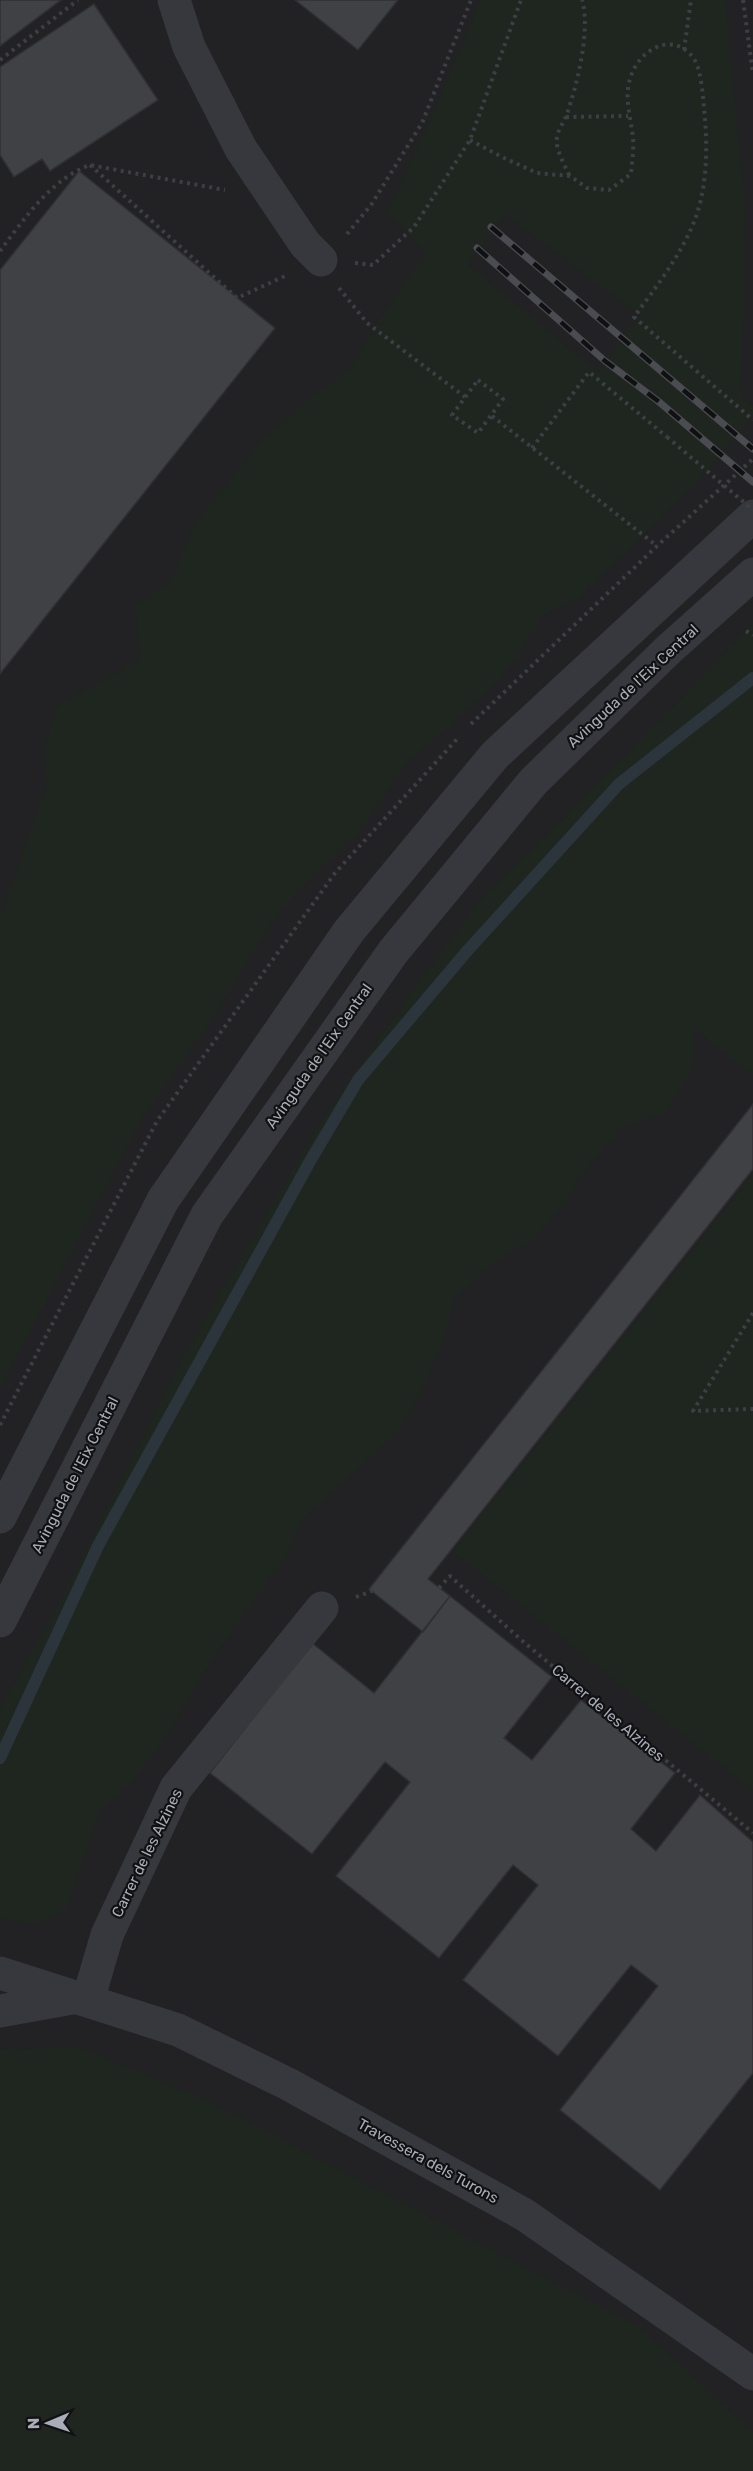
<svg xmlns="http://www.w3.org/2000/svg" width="753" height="2471" viewBox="0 0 753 2471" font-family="Rubik,sans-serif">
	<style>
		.built { fill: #222225 }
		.green { fill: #1e261f; fill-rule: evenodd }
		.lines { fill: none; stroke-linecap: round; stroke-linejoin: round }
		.stream { stroke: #2c353c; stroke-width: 12 }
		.building { fill: #404145; stroke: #303034; stroke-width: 1.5 }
		.path { stroke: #3d3f44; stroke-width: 4; stroke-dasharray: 3 4.5; stroke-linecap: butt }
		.minor { stroke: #37383d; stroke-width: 33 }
		.rail-casing { stroke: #4a4c52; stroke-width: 7 }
		.rail { stroke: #111113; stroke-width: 4.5; stroke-dasharray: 14; stroke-linecap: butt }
		.path-bridge { stroke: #3d3f44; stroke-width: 4; stroke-dasharray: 3 4.5; stroke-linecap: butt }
		.labels { text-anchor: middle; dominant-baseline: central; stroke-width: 4.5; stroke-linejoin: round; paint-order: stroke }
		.street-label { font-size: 15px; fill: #a8adb8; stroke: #111113 }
	</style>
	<rect width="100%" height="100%" fill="#161618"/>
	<!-- built -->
	<path class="built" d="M0,0h753v2471l-753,-287z"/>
	<!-- green -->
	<path class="green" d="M481,0h244l21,215 -5,182 12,9v9l-55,66 -120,118 -35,16 -31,50 -24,26 -82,73 -47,68 -80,79 -70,113 -68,96 -141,269v-473l47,-131 -3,-39 14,-40 82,-46 -4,-54 36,-27 23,-55 67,-83 47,-42 45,-34 24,-44 48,-67 -39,-42 35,-73zM505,214l135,102 -41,57 -131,-109z
		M753,623v452l-59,-46 -1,37 -26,46 -44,15 -31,34 -32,48 -30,34 -34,18 -41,37 -13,48 -21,46 -22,39 -96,88 -16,37 -49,65 -34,51 -33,58 -32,44 -40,38 -33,98 -32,14 -34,-6v-209l56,-100 122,-243 137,-235 91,-131 72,-96 174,-175z
		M753,1175v616l-300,-240z
		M82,2048l124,52 433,227 114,105v39h-753v-422z"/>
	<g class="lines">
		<!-- stream -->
		<path class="stream" d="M0,1758l98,-212 211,-383 49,-83 110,-130 151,-166 134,-106"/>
	</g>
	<!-- building -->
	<path class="building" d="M0,0h61l-61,46z
		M295,0h103l-40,50z
		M94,4l64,96 -108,71 -8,-12 -28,18 -14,-22v-88z
		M79,171l196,157 -275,346v-404z
		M753,1104v65l-325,410 22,17 -27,36 -54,-43z
		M450,1596l102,81 -48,61 28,22 49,-60 94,73 -44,56 25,22 44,-56 53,47v231l-93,117 -100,-80 98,-124 -27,-21 -73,91 -95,-76 75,-95 -25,-20 -74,93 -103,-82 74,-94 -25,-20 -73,92 -102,-81 102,-130 62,50z"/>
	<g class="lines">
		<!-- path -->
		<path class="path" d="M743,0l10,74
			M684,50l7,-50
			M0,60l78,-60
			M566,117l62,-1
			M470,140l30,16 37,17 33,3 17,12 22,2 22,-16c1,-12 3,-25 2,-36 -2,-19 -9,-41 -3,-59 8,-29 43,-50 64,-20 7,10 9,37 10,49 4,40 4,84 -13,121 -14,31 -37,61 -57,88l119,103
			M90,165l147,133 48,-22
			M569,175c-4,-9 -10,-20 -12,-30 -2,-13 6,-20 10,-31 10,-30 24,-83 15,-114
			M347,234l24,-29 51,-82 49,-123
			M0,251c24,-32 51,-72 90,-86l135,25
			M355,263l18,2 41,-38 56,-87 51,-140
			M339,288l28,35 98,74
			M478,380l25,19 -25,34 -26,-18z
			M492,416l165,130
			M532,448l57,-76 78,65
			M746,631l7,4
			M471,724l186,-178 96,-87
			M753,1313l-60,98 60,-2
			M0,1425l157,-304 178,-248 123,-135
			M439,1588l11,-12 76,68 227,189
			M356,1597l16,-6"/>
		<!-- minor -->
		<path class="minor" d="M174,0l15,47 52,102 64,95 16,16
			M0,1517l163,-317 186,-269 146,-176 258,-239
			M0,1621l207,-406 186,-263 140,-170 135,-132 85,-76
			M0,1973l178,57 110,54 237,131 228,159
			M88,2000l19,-65 69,-147 146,-180
			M0,2011l72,-13"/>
		<!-- rail casing -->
		<g class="rail-casing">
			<path id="rail" d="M491,227l262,222
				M477,248l128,113 53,40 95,81"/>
		</g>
		<!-- rail -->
		<use href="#rail" class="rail"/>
		<!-- path-bridge -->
		<path class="path-bridge" d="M667,437l86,73"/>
	</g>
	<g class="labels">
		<!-- street labels -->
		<g class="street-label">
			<text transform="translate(633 686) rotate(-43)">Avinguda de l'Eix Central</text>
			<text transform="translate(319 1056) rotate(-55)">Avinguda de l'Eix Central</text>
			<text transform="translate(75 1475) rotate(-63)">Avinguda de l'Eix Central</text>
			<text transform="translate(608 1713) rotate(40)">Carrer de les Alzines</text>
			<text transform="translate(147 1853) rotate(-64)">Carrer de les Alzines</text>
			<text transform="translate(428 2161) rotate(29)">Travessera dels Turons</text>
		</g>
	</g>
	<!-- north arrow -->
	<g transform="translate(48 2423) rotate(268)" stroke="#111113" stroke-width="4.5" paint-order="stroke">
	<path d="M0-4.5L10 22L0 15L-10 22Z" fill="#a8adb8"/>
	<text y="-9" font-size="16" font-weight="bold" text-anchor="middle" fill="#a8adb8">N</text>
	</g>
</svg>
